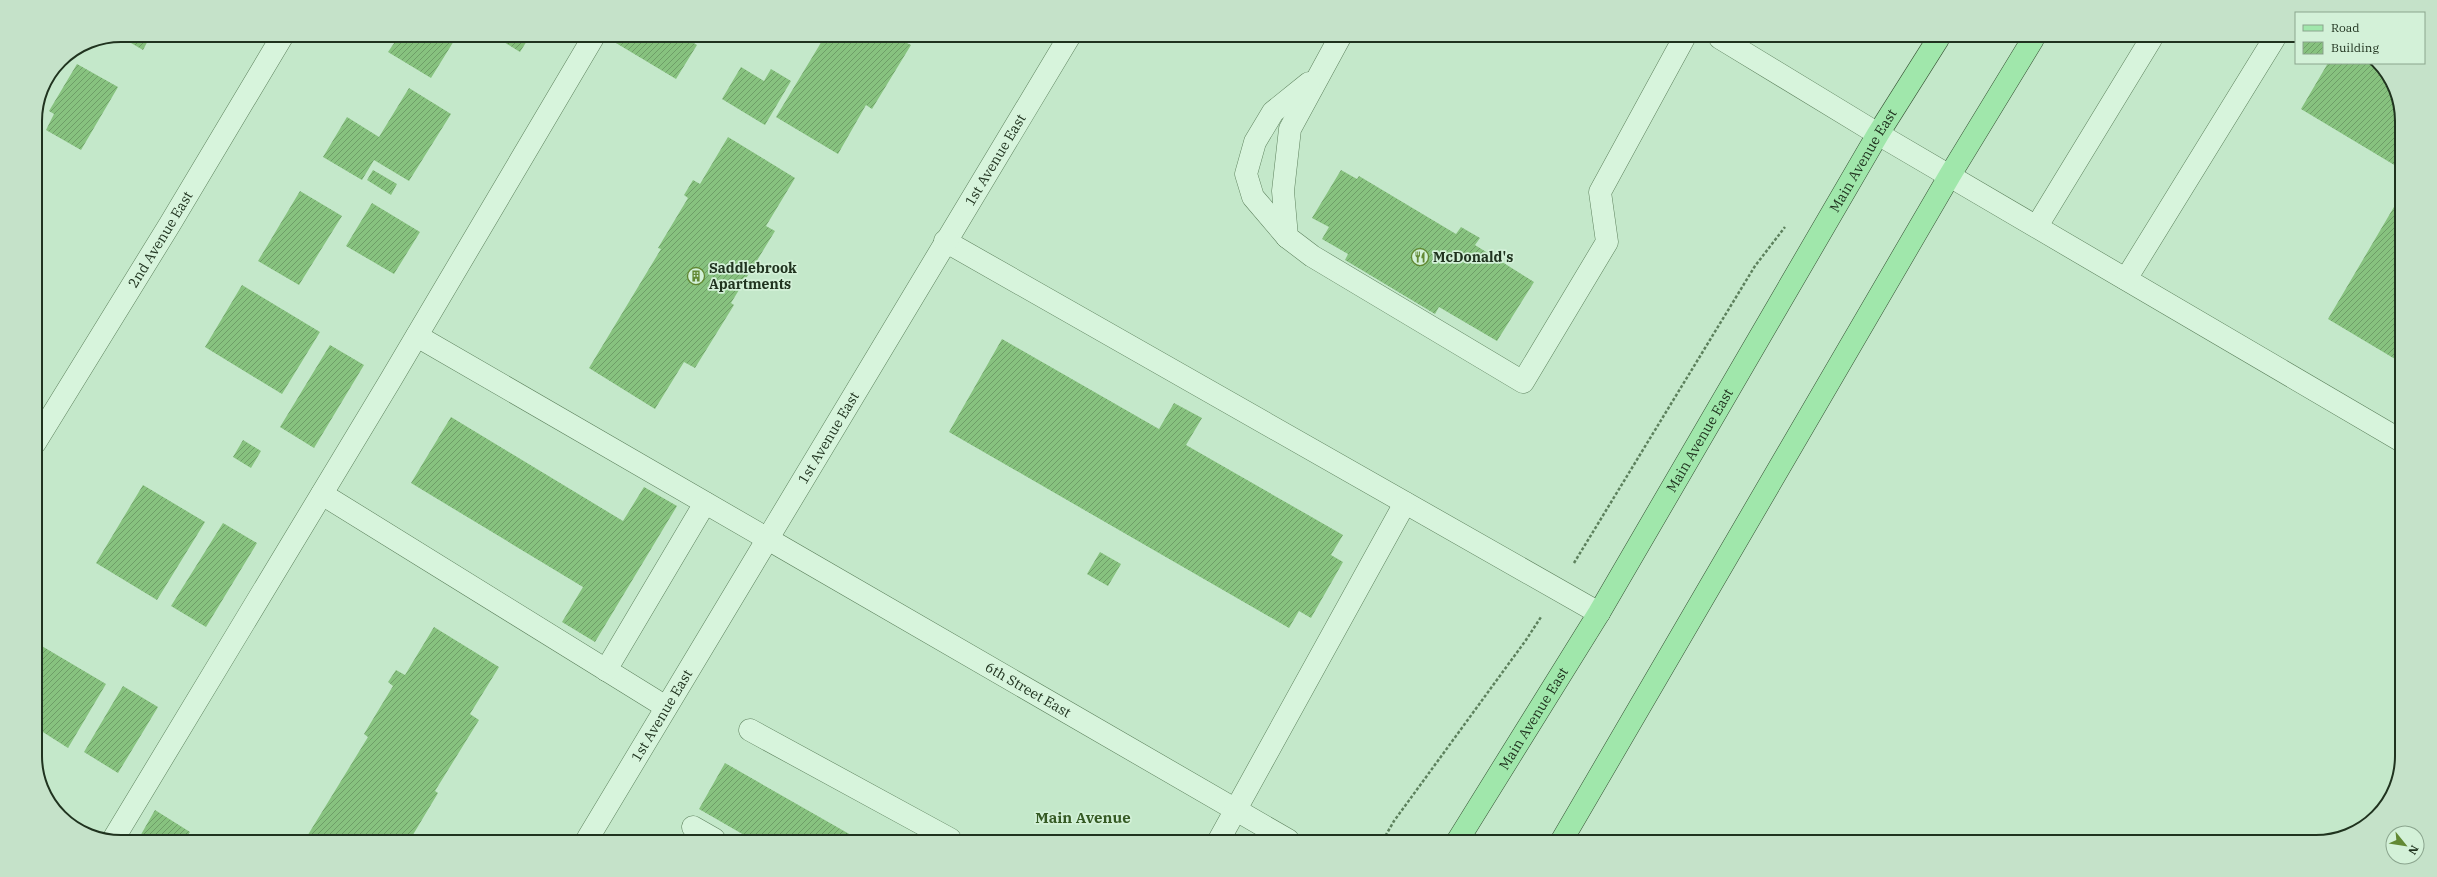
<svg xmlns="http://www.w3.org/2000/svg" width="2437" height="877" viewBox="0 0 2437 877" font-family="'IBM Plex Serif',serif">
	<style>
		.building { fill: url(#building-hatch) }
		.lines { fill: none; stroke-linecap: round; stroke-linejoin: round }
		.minor-casing { stroke: #5d815d; stroke-width: 23 }
		.major-casing { stroke: #334f31; stroke-width: 23 }
		.path { stroke: #5d815d; stroke-width: 2.5; stroke-dasharray: 3 2; stroke-linecap: butt }
		.minor { stroke: #d7f4dc; stroke-width: 22 }
		.major { stroke: #a0e7ab; stroke-width: 22 }
		.labels { text-anchor: middle; dominant-baseline: central; stroke-width: 3.5; stroke-linejoin: round; paint-order: stroke }
		.street-label { font-size: 14px; fill: #20331f; stroke: #d3f1d8 }
		.poi-label { font-size: 14px; font-weight: bold; fill: #20331f; stroke: #d3f1d8; text-anchor: start }
		.neighbourhood-label { font-size: 15px; font-weight: bold; fill: #355a24; stroke: #d3f1d8 }
		.rim { fill: none; stroke: #20331f; stroke-width: 2 }
	</style>
	<defs>
		<pattern id="building-hatch" width="6" height="6" patternUnits="userSpaceOnUse"><rect width="6" height="6" fill="#87c27f"/><path d="M-1 1l2-2M0 6l6-6M5 7l2-2" fill="none" stroke="#6e9e67"/></pattern>
	</defs>
	<rect width="100%" height="100%" fill="#c4e8ca"/>
	<!-- building -->
	<path class="building" d="M121,35h30l-8,15 -24,-14z
		M399,36h58l-26,42 -43,-26z
		M494,36h36l-10,16z
		M620,36h62l15,9 -21,34 -60,-36z
		M825,36l83,1 -3,5 6,3 -39,64 -6,-4 -28,49 -62,-37z
		M2328,63h48l8,6 18,46 -1,54 -100,-60z
		M77,64l41,23 -37,63 -35,-20 8,-16 -5,-3z
		M741,67l23,14 7,-12 20,12 -26,44 -43,-26z
		M409,88l42,26 -42,67 -35,-21 -12,20 -39,-23 24,-40 32,20z
		M728,137l67,41 -29,48 9,5 -44,72 3,2 -39,63 -11,-6 -29,47 -66,-41 72,-119 -3,-1 30,-50 -4,-3 9,-15 7,4z
		M373,170l24,14 -6,11 -24,-15z
		M1341,170l16,9 2,-3 97,58 5,-7 19,11 -5,7 59,37 -37,59 -58,-34 -4,7 -90,-54 3,-6 -26,-15 7,-12 -17,-9z
		M300,191l42,25 -43,69 -41,-24z
		M2401,195l-1,167 -72,-43z
		M372,203l48,29 -26,42 -48,-28z
		M242,285l78,47 -38,62 -77,-47z
		M1002,339l157,90 15,-26 28,15 -16,27 157,90 -12,20 12,7 -32,56 -12,-7 -10,17 -340,-196z
		M330,345l34,20 -50,83 -34,-21z
		M451,417l172,104 21,-34 33,19 -82,136 -33,-20 21,-35 -172,-104z
		M243,440l18,11 -10,17 -18,-11z
		M143,485l62,37 -48,78 -61,-37z
		M223,523l34,20 -51,84 -35,-21z
		M1100,552l21,12 -13,22 -21,-12z
		M434,627l65,40 -29,47 9,6 -44,71 3,2 -27,45h-105l62,-101 -4,-3 29,-48 -5,-4 8,-12 9,5z
		M35,642l71,42 -38,64 -33,-21z
		M123,686l35,21 -40,66 -34,-21z
		M725,763l133,76h-107l-52,-30z
		M155,810l35,22 -4,6h-47z"/>
	<g class="lines">
		<!-- minor casing -->
		<g class="minor-casing">
			<g id="minor">
				<path d="M1340,37l-50,92 -7,62 4,46 25,19 211,126 84,-140 -7,-50 84,-154"/>
				<path d="M1720,38l158,96 522,306"/>
				<path d="M2037,226l114,-187"/>
				<path d="M1287,237l-34,-40 -7,-23 9,-32 18,-30 36,-29"/>
				<path d="M945,241l654,372"/>
				<path d="M2126,279l148,-240"/>
				<path id="s1" d="M417,336l871,504"/>
				<path id="s2" d="M35,443l135,-219 113,-189"/>
				<path d="M322,494l344,213"/>
				<path d="M606,670l99,-167"/>
				<path d="M750,730l200,109"/>
				<path d="M693,827l21,12"/>
				<path d="M114,838l276,-457 204,-345"/>
				<path id="s3" d="M588,838l481,-801"/>
				<path d="M1219,840l186,-337"/>
			</g>
		</g>
		<!-- major casing -->
		<g class="major-casing">
			<g id="major">
				<path id="s4" d="M1458,840l141,-227 279,-479 60,-95"/>
				<path d="M1562,840l388,-665 83,-136"/>
			</g>
		</g>
		<!-- path -->
		<path class="path" d="M1574,563l181,-297 30,-39
			M1383,840l11,-19 132,-181 15,-23"/>
		<!-- minor -->
		<use href="#minor" class="minor"/>
		<!-- major -->
		<use href="#major" class="major"/>
	</g>
	<!-- icons -->
	<defs>
		<g id="restaurant-ring" transform="scale(0.9)"><circle r="9.5" fill="#d3f1d8" stroke="#628934" stroke-width="1.5"/><path d="M-5-6h1v4h1v-4h1v4h1v-4h1v5L-1.5 .5V6h-2V.5L-5-1ZM5-6V6H3V1.5H1.5Q1.5-4 5-6Z" fill="#628934"/></g>
		<g id="building-ring" transform="scale(0.9)"><circle r="9.5" fill="#d3f1d8" stroke="#628934" stroke-width="1.5"/><path d="M-4-6H4V6H1V3H-1V6H-4ZM-2.5-4.3h1.7v1.8h-1.7ZM.8-4.3h1.7v1.8H.8ZM-2.5-1h1.7V.8h-1.7ZM.8-1h1.7V.8H.8Z" fill="#628934"/></g>
	</defs>
	<g fill-rule="evenodd">
		<use href="#restaurant-ring" x="1420" y="257"/>
		<use href="#building-ring" x="696" y="276"/>
	</g>
	<g class="labels">
		<!-- street labels -->
		<g class="street-label">
			<text stroke="none"><textPath href="#s3" startOffset="791">1st Avenue East</textPath></text>
			<text stroke="none"><textPath href="#s4" startOffset="791">Main Avenue East</textPath></text>
			<text stroke="none"><textPath href="#s2" startOffset="239">2nd Avenue East</textPath></text>
			<text stroke="none"><textPath href="#s3" startOffset="467">1st Avenue East</textPath></text>
			<text stroke="none"><textPath href="#s4" startOffset="467">Main Avenue East</textPath></text>
			<text stroke="none"><textPath href="#s1" startOffset="706">6th Street East</textPath></text>
			<text stroke="none"><textPath href="#s3" startOffset="143">1st Avenue East</textPath></text>
			<text stroke="none"><textPath href="#s4" startOffset="143">Main Avenue East</textPath></text>
		</g>
		<!-- poi labels -->
		<g class="poi-label">
			<text x="1433" y="257">McDonald's</text>
			<text x="709" y="268">Saddlebrook<tspan x="709" dy="16">Apartments</tspan></text>
		</g>
		<!-- neighbourhood labels -->
		<g class="neighbourhood-label">
			<text x="1083" y="817">Main Avenue</text>
		</g>
	</g>
	<!-- crop -->
	<path d="M0 0H2437V877H0ZM121 42H2316A79 79 0 0 1 2395 121V756A79 79 0 0 1 2316 835H121A79 79 0 0 1 42 756V121A79 79 0 0 1 121 42Z" fill="#c5e2c9" fill-rule="evenodd"/>
	<path class="rim" d="M121 42H2316A79 79 0 0 1 2395 121V756A79 79 0 0 1 2316 835H121A79 79 0 0 1 42 756V121A79 79 0 0 1 121 42Z"/>
	<!-- legend -->
	<rect x="2295" y="12" width="130" height="52" fill="#d3f1d8" stroke="#8ba58e"/>
	<rect x="2303" y="25" width="20" height="6" fill="#a0e7ab" stroke="#8ba58e"/>
	<text x="2331" y="32" font-size="12" fill="#20331f">Road</text>
	<rect x="2303" y="42" width="20" height="12" fill="url(#building-hatch)" stroke="#8ba58e"/>
	<text x="2331" y="52" font-size="12" fill="#20331f">Building</text>
	<!-- north arrow -->
	<g transform="translate(2405 845) rotate(120)"><circle r="19" fill="#d3f1d8" stroke="#8ba58e"/>
	<path d="M0-3L7 15L0 10L-7 15Z" fill="#628934"/>
	<text y="-6" font-size="11" font-weight="bold" text-anchor="middle" fill="#20331f">N</text>
	</g>
</svg>
